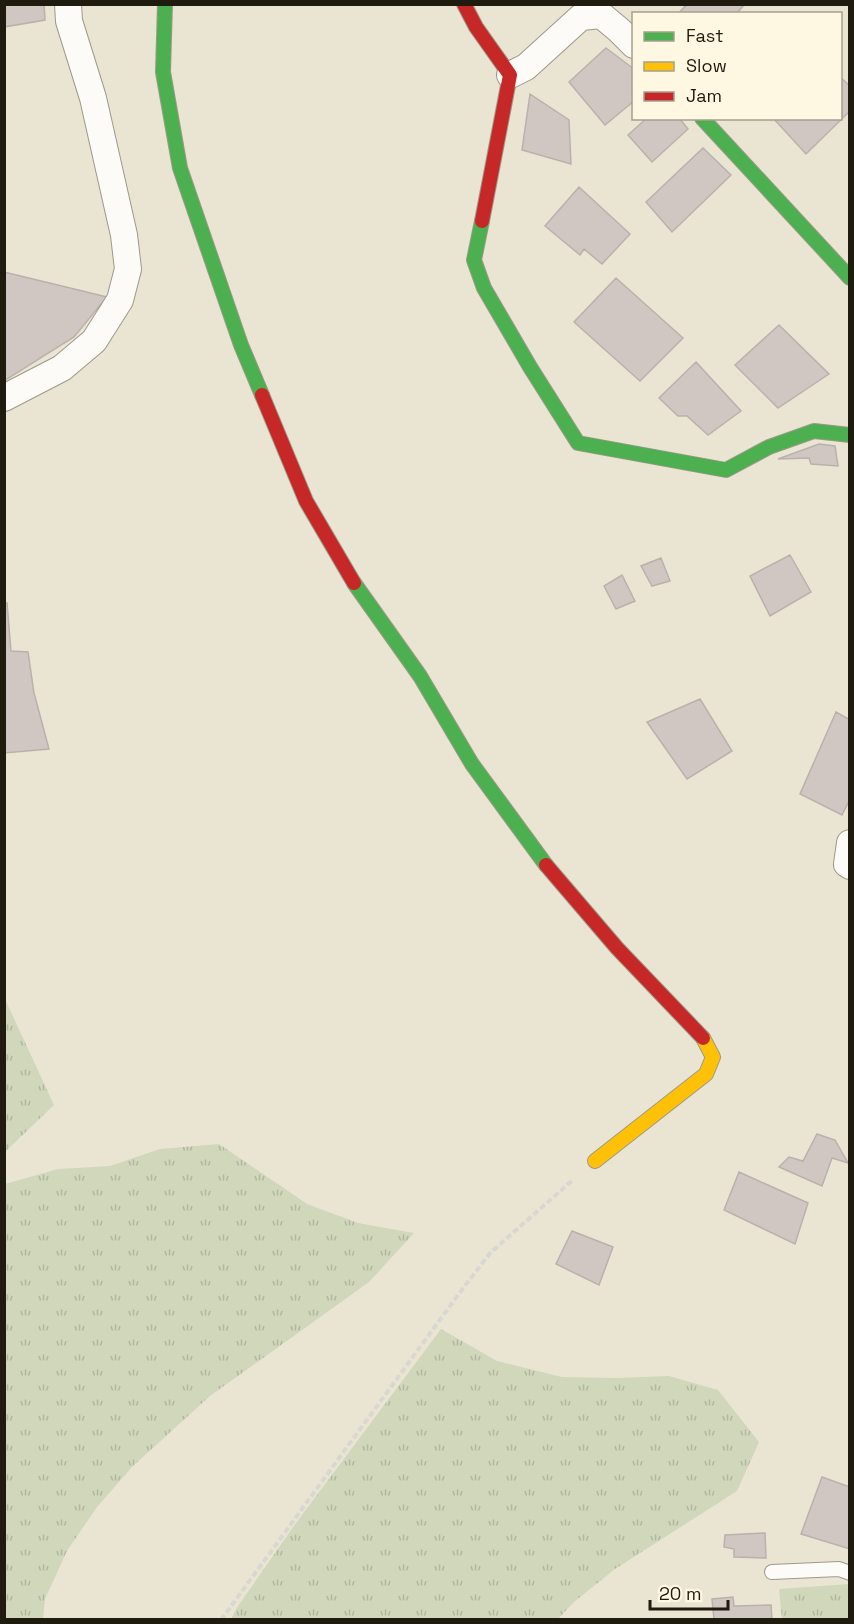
<svg xmlns="http://www.w3.org/2000/svg" width="854" height="1624" viewBox="0 0 854 1624" font-family="'Space Grotesk',sans-serif">
	<style>
		.grass { fill: url(#grass-tufts) }
		.building { fill: #d0c7c2; stroke: #bab1ac; stroke-width: 1.5 }
		.lines { fill: none; stroke-linecap: round; stroke-linejoin: round }
		.lane-casing { stroke: #9d998a; stroke-width: 16 }
		.street-casing { stroke: #9d998a; stroke-width: 28 }
		.fast-casing { stroke: #9d998a; stroke-width: 16 }
		.slow-casing { stroke: #9d998a; stroke-width: 16 }
		.jam-casing { stroke: #9d998a; stroke-width: 16 }
		.path { stroke: #d8d7d1; stroke-width: 4; stroke-dasharray: 6 3; stroke-linecap: butt }
		.lane { stroke: #fcfbf8; stroke-width: 14 }
		.street { stroke: #fcfbf8; stroke-width: 26 }
		.fast { stroke: #4caf50; stroke-width: 14 }
		.slow { stroke: #ffc107; stroke-width: 14 }
		.jam { stroke: #c62828; stroke-width: 14 }
	</style>
	<defs>
		<pattern id="grass-tufts" width="24" height="20" patternUnits="userSpaceOnUse" patternTransform="scale(1.5)"><rect width="24" height="20" fill="#d0d7bb"/><path d="M3 7l-1-3M5 7V3M7 7l1-3M15 17l-1-3M17 17v-4M19 17l1-3" fill="none" stroke="#b2b8a0"/></pattern>
	</defs>
	<rect width="100%" height="100%" fill="#eae5d2"/>
	<!-- grass -->
	<path class="grass" d="M4,997l50,108 -49,47h-1z
		M219,1144l88,60 51,19 56,10 -45,49 -159,114 -78,71 -35,40 -30,44 -22,48 -2,20h-38v-435l53,-15 52,-3 50,-17z
		M441,1329l56,32 65,16 54,1 53,-2 49,14 41,52 -22,49 -122,78 -41,33 -16,17h-327l7,-13 58,-83z
		M849,1584v35h-67l-3,-30z"/>
	<!-- building -->
	<path class="building" d="M4,4h40l1,16 -41,7z
		M687,4h58l-9,10h-58z
		M606,48l28,21v32l-29,24 -36,-43z
		M840,77l10,9v25l-44,43 -33,-36h67z
		M530,94l39,26 2,44 -49,-14z
		M647,118h32l9,11 -36,33 -24,-27z
		M703,148l28,27 -59,57 -26,-30z
		M579,187l51,47 -28,30 -18,-15 -4,6 -35,-29z
		M4,272l103,25 -33,40 -70,44z
		M616,278l67,60 -43,43 -66,-59z
		M779,325l50,49 -51,34 -43,-43z
		M696,362l45,49 -33,24 -21,-19h-9l-19,-18z
		M819,444l16,2 3,20 -27,-2 -2,-6 -31,1z
		M790,555l21,37 -41,24 -20,-40z
		M661,558l9,23 -18,5 -11,-20z
		M622,575l13,26 -19,8 -12,-23z
		M4,603h3l4,48 17,1 6,41 15,56 -45,4z
		M700,699l32,52 -45,28 -40,-57z
		M836,712l14,8v79l-8,16 -42,-21z
		M817,1134l18,6 13,23 -16,-5 -10,28 -43,-19 10,-10 14,4z
		M739,1172l69,31 -13,41 -71,-34z
		M572,1231l41,16 -14,38 -43,-21z
		M822,1477l28,10v62l-49,-15z
		M765,1533l1,25 -32,-1v-8l-10,-2 1,-12z
		M733,1597l1,9 37,-1 1,15h-58l-2,-21z"/>
	<g class="lines">
		<!-- lane casing -->
		<g class="lane-casing">
			<path id="lane" d="M772,1572l67,-3 11,4"/>
		</g>
		<!-- street casing -->
		<g class="street-casing">
			<path id="street" d="M510,75l16,-8 55,-50 20,-2 18,15 15,15
				M4,398l58,-30 32,-27 26,-41 8,-31 -4,-34 -31,-137 -24,-77 -1,-17
				M850,843l-3,21 3,2"/>
		</g>
		<!-- fast casing -->
		<g class="fast-casing">
			<path id="fast" d="M165,4l-2,68 17,96 61,177 21,50
				M702,118l148,160
				M482,221l-8,39 10,28 46,79 48,76 148,27 43,-23 45,-16 36,4
				M354,583l66,93 52,88 74,101"/>
		</g>
		<!-- slow casing -->
		<g class="slow-casing">
			<path id="slow" d="M595,1161l111,-87 7,-17 -10,-19"/>
		</g>
		<!-- jam casing -->
		<g class="jam-casing">
			<path id="jam" d="M464,4l12,23 34,48 -28,146
				M262,395l44,106 48,82
				M546,865l71,83 86,90"/>
		</g>
		<!-- path -->
		<path class="path" d="M221,1620l237,-325 32,-42 84,-74"/>
		<!-- lane -->
		<use href="#lane" class="lane"/>
		<!-- street -->
		<use href="#street" class="street"/>
		<!-- fast -->
		<use href="#fast" class="fast"/>
		<!-- slow -->
		<use href="#slow" class="slow"/>
		<!-- jam -->
		<use href="#jam" class="jam"/>
	</g>
	<!-- border -->
	<rect width="854" height="1624" fill="none" stroke="#1f1b0e" stroke-width="12"/>
	<!-- legend -->
	<rect x="632" y="12" width="210" height="108" fill="#fef8e3" stroke="#a5a08e" stroke-width="1.5"/>
	<rect x="644" y="32" width="30" height="9" fill="#4caf50" stroke="#a5a08e" stroke-width="1.5"/>
	<text x="686" y="42" font-size="18" fill="#1f1b0e">Fast</text>
	<rect x="644" y="62" width="30" height="9" fill="#ffc107" stroke="#a5a08e" stroke-width="1.5"/>
	<text x="686" y="72" font-size="18" fill="#1f1b0e">Slow</text>
	<rect x="644" y="92" width="30" height="9" fill="#c62828" stroke="#a5a08e" stroke-width="1.5"/>
	<text x="686" y="102" font-size="18" fill="#1f1b0e">Jam</text>
	<!-- scale -->
	<path d="M650 1600v9h78v-9" fill="none" stroke="#1f1b0e" stroke-width="3"/>
	<text x="659" y="1600" font-size="18" fill="#1f1b0e" stroke="#fef8e3" stroke-width="4.5" paint-order="stroke">20 m</text>
</svg>
